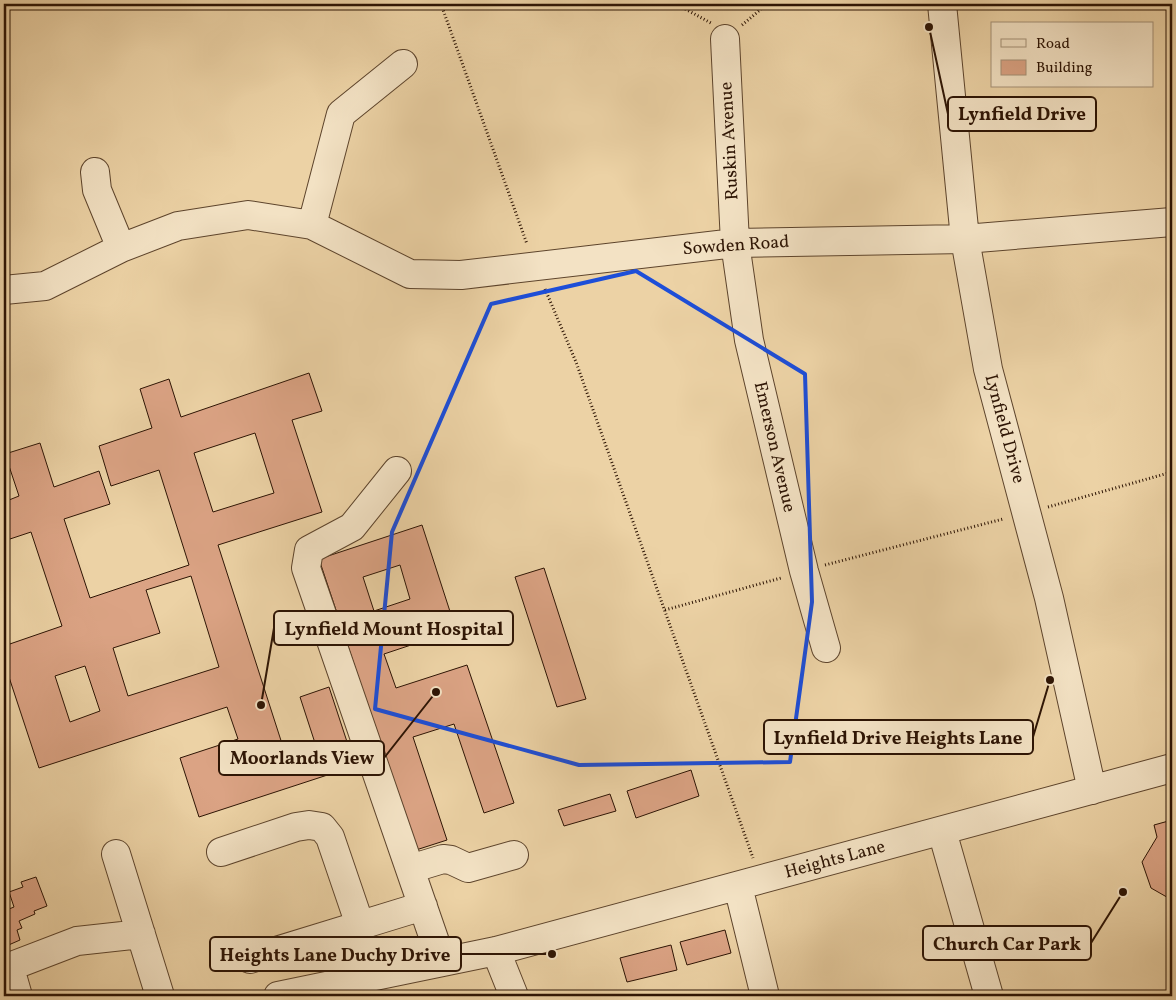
<svg xmlns="http://www.w3.org/2000/svg" width="1176" height="1000" viewBox="0 0 1176 1000" font-family="Vollkorn,serif">
	<style>
		.building { fill: #dba384; stroke: #2d1404; fill-rule: evenodd }
		.lines { fill: none; stroke-linecap: round; stroke-linejoin: round }
		.minor-casing { stroke: #5d442c; stroke-width: 30 }
		.path { stroke: #2d1404; stroke-width: 3; stroke-dasharray: 1 2.5; stroke-linecap: butt }
		.minor { stroke: #f3e2c4; stroke-width: 28 }
		.marked { fill: none; stroke: #1d4ed8; stroke-width: 4; stroke-linejoin: round }
		.labels { text-anchor: middle; dominant-baseline: central; stroke-width: 4; stroke-linejoin: round; paint-order: stroke }
		.street-label { font-size: 18px; fill: #2d1404; stroke: #f3e2c4 }
		.leader { fill: none; stroke: #2d1404; stroke-width: 2 }
		.callout-dot { fill: #2d1404; stroke: #f3e2c4; stroke-width: 2 }
		.callout { fill: #f3e2c4; stroke: #2d1404; stroke-width: 2 }
		.callout-label { font-size: 19px; text-anchor: middle; font-weight: bold; fill: #2d1404 }
	</style>
	<rect width="100%" height="100%" fill="#ecd2a5"/>
	<filter id="stains"><feTurbulence type="fractalNoise" baseFrequency=".004" numOctaves="4"/><feColorMatrix values="0 0 0 0 .2 0 0 0 0 .09 0 0 0 0 .02 0 0 0 .5 -.17"/></filter>
	<radialGradient id="worn" r=".72"><stop offset=".6" stop-color="#630" stop-opacity="0"/><stop offset="1" stop-color="#630" stop-opacity=".3"/></radialGradient>
	<!-- building -->
	<path class="building" d="M309,373l13,38 -30,9 30,92 -104,33 67,208 30,-10 -15,-46 29,-10 26,79 -156,51 -19,-59 58,-19 -11,-32 -188,61 -35,-106v-16l58,-20 -31,-94 -27,9v-39l15,-6 -14,-42 35,-11 14,44 45,-16 11,33 -46,15 26,79 99,-33 -30,-95 -48,16 -12,-40 53,-18 -12,-39 29,-10 12,38zM255,433l19,60 -61,19 -19,-59zM191,576l28,91 -91,29 -15,-48 47,-15 -14,-43zM85,666l15,45 -30,11 -15,-46z
		M422,525l34,105 -72,24 12,34 71,-23 47,138 -30,10 -30,-89 -41,13 34,103 -31,10 -97,-291zM400,565l10,34 -36,12 -11,-34z
		M544,568l42,131 -29,8 -42,-130z
		M691,770l8,26 -63,22 -9,-27z
		M610,794l6,17 -52,15 -6,-16z
		M1172,820v80l-21,-12 -9,-26 15,-25 -3,-12z
		M36,877l11,29 -13,5 1,3 -16,7 3,7 -5,2 3,10 -16,7v-36l10,-4 -5,-15 14,-5 -2,-5z
		M725,930l6,23 -44,12 -7,-23z
		M671,945l6,25 -50,12 -7,-24z"/>
	<g class="lines">
		<!-- minor casing -->
		<g class="minor-casing">
			<path id="minor" d="M942,4l23,235 23,130 61,229 43,192
				M725,39l10,204 14,97 55,231 22,77
				M95,172l2,18 24,58
				M312,225l29,-111 62,-50
				M4,290l41,-4 76,-38 57,-22 70,-11 64,10 98,49 51,1 274,-32 230,-4 207,-17
				M397,471l-45,56 -43,23 -3,18 136,394
				M942,831l47,165
				M221,852l75,-25 13,-2 13,2 8,10 30,88
				M116,854l44,142
				M410,869l33,-10 8,1 17,8 46,-13
				M738,886l27,110
				M496,951l18,45
				M250,959l173,-53
				M10,968l8,28
				M4,969l73,-28 64,-7
				M278,996l218,-45 676,-183"/>
		</g>
		<!-- path -->
		<path class="path" d="M441,4l86,240
			M676,4l35,19
			M742,25l25,-21
			M545,289l31,73 177,496
			M1048,507l124,-35
			M825,565l178,-46
			M665,610l116,-32"/>
		<!-- minor -->
		<use href="#minor" class="minor"/>
	</g>
	<!-- marked area -->
	<path class="marked" d="M636,271l169,103 7,228 -22,160 -211,3 -204,-56 17,-177 99,-228z"/>
	<g class="labels">
		<!-- street labels -->
		<g class="street-label">
			<text transform="translate(730 141) rotate(-93)">Ruskin Avenue</text>
			<text transform="translate(736 246) rotate(-4)">Sowden Road</text>
			<text transform="translate(1004 429) rotate(75)">Lynfield Drive</text>
			<text transform="translate(774 447) rotate(77)">Emerson Avenue</text>
			<text transform="translate(835 860) rotate(-15)">Heights Lane</text>
		</g>
	</g>
	<!-- callouts -->
	<path class="leader" d="M929 27L948 114M261 705L274 628M1050 680L1033 737M436 692L384 758M1123 892L1091 943M552 954L461 954"/>
	<g class="callout-dot">
		<circle cx="929" cy="27" r="5"/>
		<circle cx="261" cy="705" r="5"/>
		<circle cx="1050" cy="680" r="5"/>
		<circle cx="436" cy="692" r="5"/>
		<circle cx="1123" cy="892" r="5"/>
		<circle cx="552" cy="954" r="5"/>
	</g>
	<g class="callout">
		<rect x="948" y="97" width="148" height="34" rx="5"/>
		<rect x="274" y="611" width="239" height="34" rx="5"/>
		<rect x="764" y="720" width="269" height="34" rx="5"/>
		<rect x="219" y="741" width="165" height="34" rx="5"/>
		<rect x="923" y="926" width="168" height="34" rx="5"/>
		<rect x="210" y="937" width="251" height="34" rx="5"/>
	</g>
	<g class="callout-label">
		<text x="1022" y="120">Lynfield Drive</text>
		<text x="394" y="635">Lynfield Mount Hospital</text>
		<text x="898" y="744">Lynfield Drive Heights Lane</text>
		<text x="302" y="764">Moorlands View</text>
		<text x="1007" y="950">Church Car Park</text>
		<text x="335" y="961">Heights Lane Duchy Drive</text>
	</g>
	<!-- margin -->
	<rect width="1176" height="1000" fill="none" stroke="#ecd2a5" stroke-width="20"/>
	<rect x="5" y="5" width="1166" height="990" fill="none" stroke="#2d1404" stroke-width="2.5"/>
	<rect x="10" y="10" width="1156" height="980" fill="none" stroke="#2d1404"/>
	<!-- legend -->
	<rect x="991" y="22" width="162" height="65" fill="#f3e2c4" stroke="#a49077"/>
	<rect x="1001" y="39" width="25" height="8" fill="#f3e2c4" stroke="#a49077"/>
	<text x="1036" y="48" font-size="15" fill="#2d1404">Road</text>
	<rect x="1001" y="60" width="25" height="15" fill="#dba384" stroke="#a49077"/>
	<text x="1036" y="72" font-size="15" fill="#2d1404">Building</text>
	<rect width="100%" height="100%" filter="url(#stains)"/>
	<rect width="100%" height="100%" fill="url(#worn)"/>
</svg>
